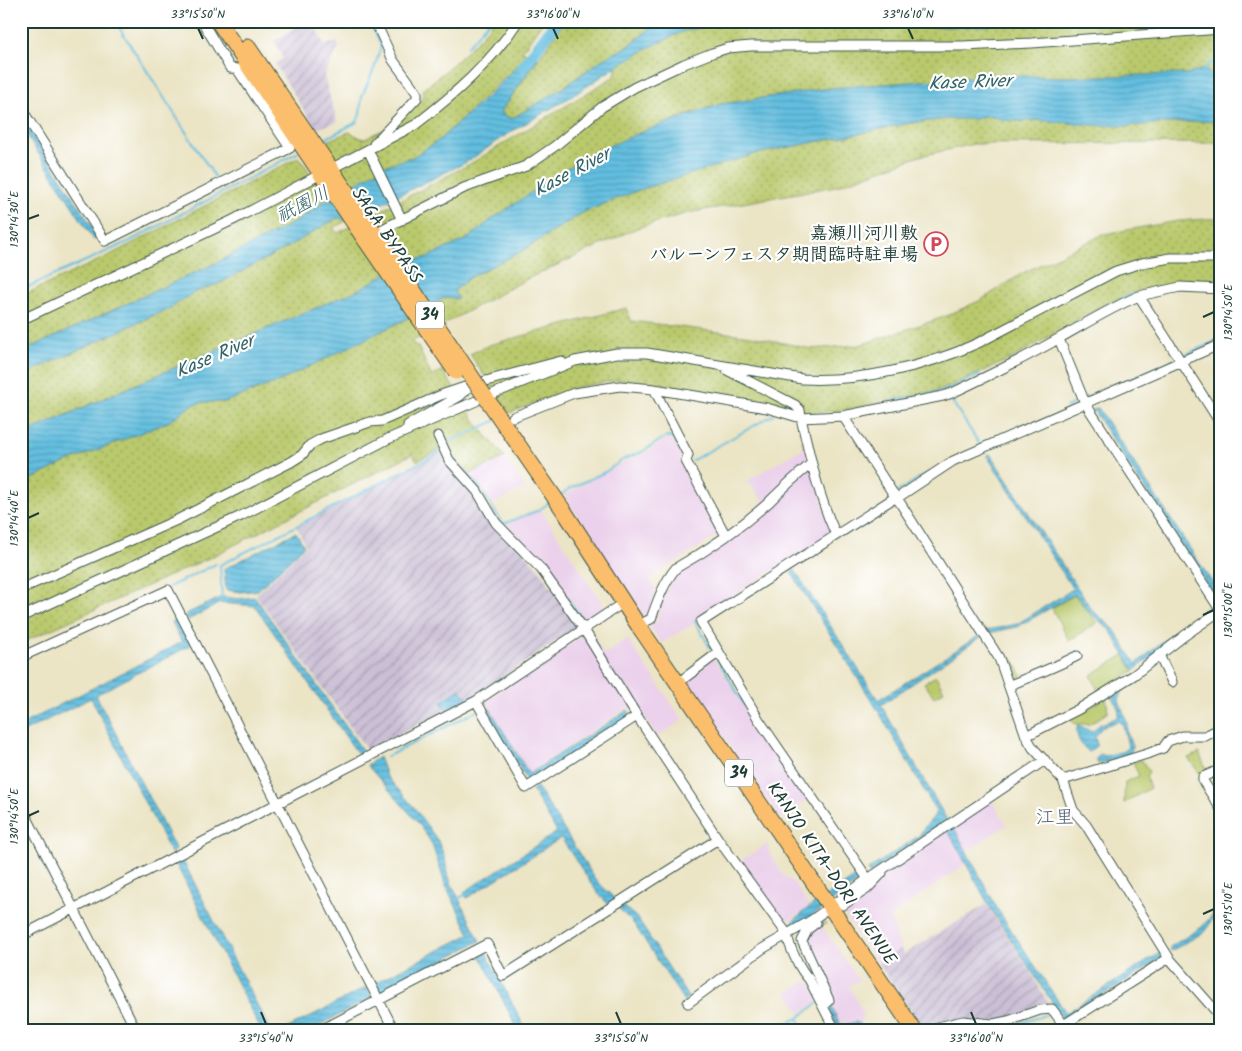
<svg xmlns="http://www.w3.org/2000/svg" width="1242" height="1051" viewBox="0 0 1242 1051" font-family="Kalam,'Klee One',sans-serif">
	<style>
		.built { fill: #ebd1eb }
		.industrial { fill: url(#industrial-furrows) }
		.grass { fill: url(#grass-dots); stroke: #6c8350 }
		.garden { fill: #b9c96c; stroke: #6c8350 }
		.water { fill: url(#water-rules); stroke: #407e8a }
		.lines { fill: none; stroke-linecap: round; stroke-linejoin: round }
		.stream { stroke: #62bee0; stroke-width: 2 }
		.river { stroke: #62bee0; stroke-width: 12 }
		.street-tunnel { stroke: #c2c3a8; stroke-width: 9; stroke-dasharray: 9 4.5; stroke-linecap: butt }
		.street-casing { stroke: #3e564a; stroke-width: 11 }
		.highway-casing { stroke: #3e564a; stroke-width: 17 }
		.street { stroke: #fff; stroke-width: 9 }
		.highway { stroke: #fabe6d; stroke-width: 15 }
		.highway-bridge-casing { stroke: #3e564a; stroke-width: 17; stroke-linecap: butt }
		.highway-bridge { stroke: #fabe6d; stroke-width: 15 }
		.ticks { fill: none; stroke: #1f3d34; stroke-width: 2 }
		.labels { text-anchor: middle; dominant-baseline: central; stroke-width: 4.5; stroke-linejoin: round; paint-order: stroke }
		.shield { fill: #fff; stroke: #627771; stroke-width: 1 }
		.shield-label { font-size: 16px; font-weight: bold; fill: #1f3d34 }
		.poi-label { font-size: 18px; font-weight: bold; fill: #1f3d34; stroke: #fff; text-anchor: end }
		.street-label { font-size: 18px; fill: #1f3d34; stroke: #fff }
		.water-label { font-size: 19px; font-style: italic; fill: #336468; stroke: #fff }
		.neighbourhood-label { font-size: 19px; fill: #516171; stroke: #fff }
		.neatline { fill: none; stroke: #1f3d34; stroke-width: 2 }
		.ticks-label { font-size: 12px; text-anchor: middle; fill: #1f3d34 }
	</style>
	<defs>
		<pattern id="industrial-furrows" width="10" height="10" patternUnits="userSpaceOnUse" patternTransform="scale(1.25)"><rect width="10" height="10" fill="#cbbfd5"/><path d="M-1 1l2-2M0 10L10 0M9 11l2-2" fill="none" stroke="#a49cae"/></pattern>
		<pattern id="grass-dots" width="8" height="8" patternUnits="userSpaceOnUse" patternTransform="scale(1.25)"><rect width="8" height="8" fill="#b9c96c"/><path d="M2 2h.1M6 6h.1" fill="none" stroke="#96a45a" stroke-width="1.8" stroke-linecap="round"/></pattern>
		<pattern id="water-rules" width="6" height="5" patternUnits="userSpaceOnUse" patternTransform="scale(1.25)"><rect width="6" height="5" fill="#62bee0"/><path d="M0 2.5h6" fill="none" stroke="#509cb6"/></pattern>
	</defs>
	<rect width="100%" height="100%" fill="#fff"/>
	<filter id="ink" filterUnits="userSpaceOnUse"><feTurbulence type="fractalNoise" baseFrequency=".02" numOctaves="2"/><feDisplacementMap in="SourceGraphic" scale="10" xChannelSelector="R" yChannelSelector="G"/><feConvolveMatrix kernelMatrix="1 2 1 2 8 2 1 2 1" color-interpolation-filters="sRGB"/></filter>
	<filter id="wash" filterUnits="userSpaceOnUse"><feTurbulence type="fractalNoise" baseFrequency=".0096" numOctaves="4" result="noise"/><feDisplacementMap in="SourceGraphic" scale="20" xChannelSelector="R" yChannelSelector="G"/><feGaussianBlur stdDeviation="1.12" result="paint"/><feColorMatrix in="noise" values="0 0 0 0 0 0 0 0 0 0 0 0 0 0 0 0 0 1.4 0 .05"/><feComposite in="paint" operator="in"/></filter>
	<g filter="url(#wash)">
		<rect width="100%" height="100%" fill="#ebe4c5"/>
		<!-- built -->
		<path class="built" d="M667,438l6,3 9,14 -2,3 40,76 -70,44 7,15 -9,21 -5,3 -79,-122 62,-34 21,-8z
			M805,447l28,85 -140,89 1,3 -33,19 -12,-17 8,-5 3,-19 17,-31 45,-29 42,-41 -17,-20z
			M505,457l20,31 -32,16 -13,-19 -10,-11z
			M541,510l63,96 -5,6 -14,8 -38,-54 -41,-41z
			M591,632l13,22 23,-15 56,81 -26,17 -18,-28 -12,-1 -98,65 -43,-72 95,-66z
			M714,658l40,65 53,76 -27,20 -94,-138z
			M991,799l16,26 -39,25 -3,14 -75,53 11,32 -23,14 -37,-54 34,-24 14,-16z
			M767,844l3,10 13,21 12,9 14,23 -24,16 -45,-62z
			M820,924l39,56 -10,6 14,27 -2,9 -21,4 -22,-25 -18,12 -13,-20 19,-12 23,14 -24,-50 4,-12z"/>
		<!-- industrial -->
		<path class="industrial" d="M307,21h5l13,24 12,-3 2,5 -15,29 13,46 -21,7 -41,-65 8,-6 -9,-17z
			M440,453l100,118 38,55 -104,71 -107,53 -111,-155 50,-49 -9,-19z
			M987,904l46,72 17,31 -41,13 -72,7h-15l-44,-64 23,-14 3,5z"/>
		<!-- grass -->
		<path class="grass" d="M493,21h50l-21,30 7,3 -91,87 -25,16 -26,8 -64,37 -26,19 -81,42 -195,89v-56l85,-39 193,-100 26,37 24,-14 -25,-38 25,-10 14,7 33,-15 27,-27v-7c24,-21 51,-42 70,-69z
			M565,21h100l-15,8 -21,17 -26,13 -43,31 -48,29 -12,-6z
			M972,21h249v59l-14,-7 -2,-5 -15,6 -133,3 -55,-2 -171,13 -110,16 -38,12 -109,48 -83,56 -22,18 -41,19 -22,5 -50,29 -208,88 -127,56v-59l151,-69 21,-14 27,-10 66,-35 51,-30 11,2 -15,8 5,5 132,-69 145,-88 2,-10 35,-20 32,-15 33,-6 250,2z
			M988,115l16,5 16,1 17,-1 56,5 33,1 78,-5 17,1v21l-247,1 -54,12 -84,30 -148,27 -51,15 -112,52 -114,62 7,5 14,30 10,-7 38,58 25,29 -35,17 -18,-19 -12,-5 -23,11 -5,-7 -201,103 -190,86v-159l41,-20 106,-42 24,-17 11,-3h22l57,-22 122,-60 40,-22 13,1 -3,-8 16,-14 50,-25 64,-40 55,-22 116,-36 156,-31 35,-4h30z
			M1221,218v66l-42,-1 -38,7 -37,15 -91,53 -69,31 -105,22 -37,1 -43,-11 -108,-19 -33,-2 -41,7 -68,26 -39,-59 19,-9 137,-37 5,13 121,15 59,13 48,-4 85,-28 37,-17 42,-27 81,-39 74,-13z"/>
		<!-- garden -->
		<path class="garden" d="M1075,595l22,28 -28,18 -17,-33z
			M1124,655l10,16 -35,22 -8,-18z
			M1013,659l9,17 -10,6 -6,-19z
			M936,676l8,15 -10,6 -10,-14z
			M1106,697l2,15 -18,12h-15l-7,-7 18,-6z
			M1199,753l8,18 -7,3 -12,-16z
			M1142,760l7,12 -3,4 4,12 -26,15 1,-21 14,-6 -6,-14z"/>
		<!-- water -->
		<path class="water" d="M665,21h382l-80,6 -250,-2 -33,6 -32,15 -35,20 -40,27 -66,39 -44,30 -119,58 -11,-2 -51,30 -66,35 -27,10 -21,14 -151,69v-24l195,-89 81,-42 26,-19 64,-37 26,-8 25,-16 51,-46 40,-41 9,4 -38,55 11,6 49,-29 43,-31 26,-13 21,-17z
			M1205,68l3,5 13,7v42l-17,-1 -78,5 -33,-1 -56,-5 -17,1 -16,-1 -16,-5 -12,4h-30l-35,4 -156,31 -116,36 -55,22 -64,40 -50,25 -16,14 4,8 -14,-1 -40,22 -122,60 -57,22h-22l-11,3 -24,17 -106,42 -41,20v-49l127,-56 208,-88 50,-29 22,-5 41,-19 22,-18 57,-39 26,-17 26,-14 44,-19 77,-27 110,-16 171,-13 55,2 133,-3z
			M21,116l78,121 -5,3 -73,-114z
			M1098,408l123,188v10l-128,-196z
			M990,454l102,156 22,19 22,35 44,-37 32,-21 3,4 -81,60 -24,-40 -21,-18 -14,-18 -58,33 -28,6 -1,-3 29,-6 56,-35 -86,-133z
			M296,532l8,14 -46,44 -17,2 -15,-2 -2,-21z
			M794,569l84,131 102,-65 1,2 -100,68 66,115 -78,54 -1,-4 52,-35c4,-10 14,-15 16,-24l-59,-102 -86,-137z
			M222,597l18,2 15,-2 110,157 -5,3 -105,-151 -35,-3 -32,17 -2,-6z
			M178,619l13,26 -95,50 80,155 -5,3 -80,-155 -70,35v-8l161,-83 -10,-20z
			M1124,687l-5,13 8,22v11l6,13 -4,10 -31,8 -2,-5 4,-5 5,2 20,-5 3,-5 -5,-21 -5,-4 -16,6 -7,10 2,8 -8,7c-8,-7 -15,-16 -11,-27l14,7 7,-7 19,-8 1,-6 -7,-17z
			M460,689l8,10 -22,10 -5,-7z
			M490,709l39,65 99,-64 3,5 -103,67 -43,-72z
			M379,757l7,19 27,30 25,35 7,17 2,14 4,11 29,58 -99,52 -6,-10 95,-49 -25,-50 -13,-40 -12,-19 -53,-60z
			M537,787l58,92 21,21 -7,5 -12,-13 -36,-54 -94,60 -3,-6 93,-60 -25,-42z
			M953,826l45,84 68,103 94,-60 3,4 -97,62h-3l-72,-110 -44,-80z
			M182,859l88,171h-9l-86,-168z
			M861,874l3,4 -51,37 -19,11h-3l-1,-2 18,-16z
			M1221,905v6l-9,8 -6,12 -35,20 -1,-4 32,-20z
			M623,906l14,12 51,79 -4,4 -50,-77 -16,-16z
			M484,949l42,81h-8l-39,-77z
			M367,987l5,11 -62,32h-26z
			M831,1006l9,18 4,1 12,-3 5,3 1,5 -24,-1 -10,-22z"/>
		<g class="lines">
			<!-- stream -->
			<path class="stream" d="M115,21l101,158
				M467,47l22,-26
				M1204,69l6,-6 11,-5
				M319,142l38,-20 3,-8 2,-18 12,-27 7,-23 -11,-25
				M21,290l107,-48 171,-90
				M1088,317l16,-10 28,-13
				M1182,356l39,-17
				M950,398l30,47
				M1087,398l87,-38
				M889,402l55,-11 36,-16
				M1066,407l14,-6
				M445,444l50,-23
				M693,460l80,-45
				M464,470l15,16 24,38
				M897,492l32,-20
				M561,495l8,-6 36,-17 19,-13 18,-7 25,-16 7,3 3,5
				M503,524l36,-14 11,-8
				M549,573l34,47
				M169,587l47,-23
				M222,600l-2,-35 221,-113
				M698,619l-3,3 18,30
				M717,658l28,48
				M386,757l91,-46
				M457,899l10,-5
				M792,935l20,41
				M798,1018l6,12
				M998,1027h11l42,-14
				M773,1030l25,-12 20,-15"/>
			<!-- river -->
			<path class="river" d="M523,67l34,-46"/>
		</g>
	</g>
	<g filter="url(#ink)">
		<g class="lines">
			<!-- street-tunnel -->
			<path class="street-tunnel" d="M816,923l20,-13"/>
			<!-- street casing -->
			<g class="street-casing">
				<path id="street" d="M21,108l84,133 185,-93 -53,-79 -7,-1 -28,-47
					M374,144l43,-46v-5l-24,-33 -18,-39
					M368,150l34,70
					M371,235l93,-47 62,-22 29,-20 47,-39 33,-20 49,-23 28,-11 16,-5 23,-2h211l70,-3 189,-14
					M1139,296l41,-9 41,2
					M21,320l212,-100 182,-95c39,-30 76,-62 103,-104
					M1059,339l26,64 136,208
					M1221,344l-268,117 -56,37 102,160 27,78 7,12 30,32 10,30 13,15 83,133 52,59
					M654,389l34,66 -2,6 40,75
					M485,397l90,-36 42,-8h30l155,26c57,3 124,-12 176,-36l138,-72 26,-8 29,-5h50
					M843,416l100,-20 9,-3c36,-17 71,-34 106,-54 27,-15 52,-31 81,-43l82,128
					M513,417l61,-24 46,-7 34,3 113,19 34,10 -1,-8 -5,-5 -68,-35
					M408,425l52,-29 7,-7
					M438,436l11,24 28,31 19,32 45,46 42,59 54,88 81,123 69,95c2,13 13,36 22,45l26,51
					M836,535c-17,-37 -26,-77 -35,-117l42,-2 49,76 5,6 -6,2 -190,122 58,98 109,159
					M21,589l156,-69 114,-58 11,-7 8,-10 11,-6 49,-17 12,-1 59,-26 30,-10 90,-24
					M21,617l220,-101 147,-77 88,-38
					M638,625l13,-6c6,-17 13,-37 25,-51 32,-18 64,-40 92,-65 14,-14 28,-27 43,-39
					M1159,655l13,27
					M21,657l147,-67 226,440
					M678,683l41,-31
					M1010,685c22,-9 45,-18 67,-29
					M476,701l50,87 111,-72
					M1026,736l53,-27 55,-34 50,-39 37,-26
					M1221,769l-18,8v4l18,28
					M1063,780l87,-27 13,-5 5,-7 15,-5h22l16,-8
					M21,806l115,224
					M843,905l24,-16 15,-16
					M816,923l-8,6 -6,12 27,59 -6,6
					M21,936l455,-235 147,-98
					M688,1003l74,-54 50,-29 56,-41 177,-119
					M938,1027l25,-6 30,3 15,-3 32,-11 12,-1 11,15h2l104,-66
					M321,1030l166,-86 16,32 215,-137"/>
			</g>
			<!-- highway casing -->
			<g class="highway-casing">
				<path id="highway" d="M218,21l148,220
					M248,47l128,188
					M484,395l82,119 72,111 276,405"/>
			</g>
			<!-- street -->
			<use href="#street" class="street"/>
			<!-- highway -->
			<use href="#highway" class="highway"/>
			<!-- highway-bridge casing -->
			<g class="highway-bridge-casing">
				<path id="highway-bridge" d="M376,235l108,160
					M366,241l90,131"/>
			</g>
			<!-- highway-bridge -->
			<use href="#highway-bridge" class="highway-bridge"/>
		</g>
	</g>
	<!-- ticks -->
	<path class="ticks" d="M198,28l5,11M553,28l5,11M908,28l5,11M28,219l11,-4M1203,317l11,-5M28,518l11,-5M1203,615l11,-5M28,816l11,-5M1203,914l11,-5M261,1012l5,12M616,1012l5,12M971,1012l5,12"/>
	<!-- icons -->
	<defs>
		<g id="parking-ring" transform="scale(1.25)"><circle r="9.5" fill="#fff" stroke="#d1495b" stroke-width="1.5"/><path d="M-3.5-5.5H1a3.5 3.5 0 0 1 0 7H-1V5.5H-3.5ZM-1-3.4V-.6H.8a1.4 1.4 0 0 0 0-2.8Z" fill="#d1495b"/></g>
	</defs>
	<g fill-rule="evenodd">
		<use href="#parking-ring" x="936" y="244"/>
	</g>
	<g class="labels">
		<!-- shield labels -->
		<g class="shield">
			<rect x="416" y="301.5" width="28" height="27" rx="4"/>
			<rect x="725" y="759.5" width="28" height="27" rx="4"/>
		</g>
		<g class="shield-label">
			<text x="430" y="315">34</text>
			<text x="739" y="773">34</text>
		</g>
		<!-- poi labels -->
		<g class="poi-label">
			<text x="918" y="234">嘉瀬川河川敷<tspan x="918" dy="21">バルーンフェスタ期間臨時駐車場</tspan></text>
		</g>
		<!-- street labels -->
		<g class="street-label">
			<text transform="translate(386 236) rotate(56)">SAGA BYPASS</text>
			<text transform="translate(831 874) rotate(56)">KANJO KITA-DORI AVENUE</text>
		</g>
		<!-- water labels -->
		<g class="water-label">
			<text transform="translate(970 83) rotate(-2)">Kase River</text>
			<text transform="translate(572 173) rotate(-28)">Kase River</text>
			<text transform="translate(303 205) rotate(-27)">祇園川</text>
			<text transform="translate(215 357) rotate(-23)">Kase River</text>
		</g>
		<!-- neighbourhood labels -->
		<g class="neighbourhood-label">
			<text x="1055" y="818">江里</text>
		</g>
	</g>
	<!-- margin -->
	<rect width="1242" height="1051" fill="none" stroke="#fff" stroke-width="55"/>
	<rect x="28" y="28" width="1186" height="996" class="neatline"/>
	<g class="ticks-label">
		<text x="198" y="18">33°15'50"N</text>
		<text x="553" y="18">33°16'00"N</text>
		<text x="908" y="18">33°16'10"N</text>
		<text transform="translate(14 219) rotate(-90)" y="4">130°14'30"E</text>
		<text transform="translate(1228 312) rotate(-90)" y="4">130°14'50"E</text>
		<text transform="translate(14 518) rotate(-90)" y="4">130°14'40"E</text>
		<text transform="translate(1228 610) rotate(-90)" y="4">130°15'00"E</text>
		<text transform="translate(14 816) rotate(-90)" y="4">130°14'50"E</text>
		<text transform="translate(1228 909) rotate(-90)" y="4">130°15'10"E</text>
		<text x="266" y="1042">33°15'40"N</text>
		<text x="621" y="1042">33°15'50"N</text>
		<text x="976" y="1042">33°16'00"N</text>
	</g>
</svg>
